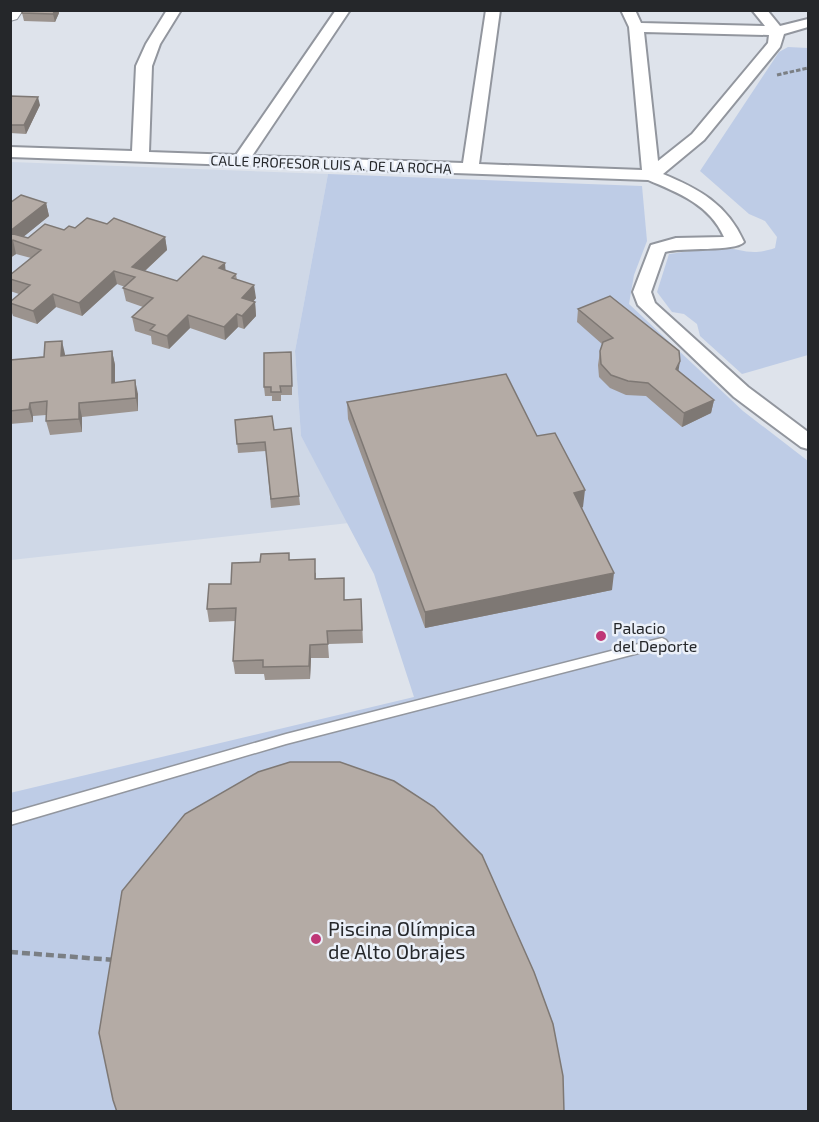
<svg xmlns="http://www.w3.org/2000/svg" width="819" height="1122" viewBox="0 0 819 1122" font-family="'Exo 2',sans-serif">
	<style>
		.built { fill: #cfd8e7 }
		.green { fill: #becce6 }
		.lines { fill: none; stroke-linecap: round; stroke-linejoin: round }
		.service-casing { stroke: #92969e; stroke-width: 3 }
		.minor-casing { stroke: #92969e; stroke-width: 4 }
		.secondary-casing { stroke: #92969e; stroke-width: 2 }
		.path-far1 { stroke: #7b7f84; stroke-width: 3; stroke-dasharray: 4.5 2; stroke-linecap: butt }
		.path { stroke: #7b7f84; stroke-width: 4.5; stroke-dasharray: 8 4; stroke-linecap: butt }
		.service { fill: #fff; fill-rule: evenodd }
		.minor { fill: #fff; fill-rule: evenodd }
		.secondary { fill: #fff; fill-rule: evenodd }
		.wall { fill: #9b938e }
		.shaded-wall { fill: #7e7874 }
		.building { fill: #b4aba5; stroke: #7e7874; stroke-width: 1.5 }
		.poi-dot { fill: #bf3777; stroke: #ebf0f9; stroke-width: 2 }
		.labels { text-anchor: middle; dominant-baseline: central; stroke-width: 5; stroke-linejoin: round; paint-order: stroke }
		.far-street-label { font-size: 14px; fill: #25272a; stroke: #ebf0f9 }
		.poi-label { font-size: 16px; fill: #25272a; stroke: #ebf0f9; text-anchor: start }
		.near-poi-label { font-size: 20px; fill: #25272a; stroke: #ebf0f9; text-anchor: start }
	</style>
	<rect width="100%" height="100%" fill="#dee3eb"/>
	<!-- built -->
	<path class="built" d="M11,162l317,12 -33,177 6,85 48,87 -338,37z"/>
	<!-- green -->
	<path class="green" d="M788,47l20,1v307l-66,19 -42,-38 -3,-12 -13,-10 -12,-2 -15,-20 12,-38c16,-2 34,-6 51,-6 23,0 29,9 55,0l2,-11 -12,-16 -16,-7 -49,-43 79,-119z
		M328,174l314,12 5,55 -13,34 -5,29 114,107 65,50v650h-797l-1,-318 404,-96 -40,-123 -73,-138 -6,-85z"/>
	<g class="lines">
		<!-- service casing -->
		<g class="service-casing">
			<path id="service" d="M662,638l4,2 2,3 -2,3 -380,98 -276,81v-12l276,-79z"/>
		</g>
		<!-- minor casing -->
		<g class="minor-casing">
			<path id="minor" d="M167,10h14l-21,34 -8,22 -3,86 87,3 100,-145h14l-98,146 211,7 23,-153h14l-21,154 163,6 -13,-143 -8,-17h14l6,13 124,3 -13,-16h15l13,16 28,-7v8l-24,7 -4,13 -76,93 -41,34c36,15 64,30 81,68 -8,10 -63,5 -79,10l-14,40 4,11 93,84 60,45v17l-7,-2 -67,-50 -96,-92 -5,-13 18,-47 25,-7 48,-1c-14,-32 -45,-44 -76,-57l-638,-23v-10l122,4 4,-85 10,-22zM644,32l125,3 -1,8 -76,91 -34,27z"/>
		</g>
		<!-- secondary casing -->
		<g class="secondary-casing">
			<path id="secondary" d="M10,10h13l-6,9 -7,2z"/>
		</g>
		<!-- path-far1 -->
		<path class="path-far1" d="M777,75l31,-7"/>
		<!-- path -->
		<path class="path" d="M10,952l104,8"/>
		<!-- service -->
		<use href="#service" class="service"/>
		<!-- minor -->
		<use href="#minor" class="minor"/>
		<!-- secondary -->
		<use href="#secondary" class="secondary"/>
	</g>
	<!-- wall -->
	<path class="wall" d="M23,10h35l1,3 -4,9 -31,-1 -2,-8z
		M10,96l30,9 -14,29 -16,-1z
		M10,203h36l3,13 -26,21 5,1 47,-10 32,-4 58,13 2,13 -22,21 32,10 49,-10 10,3 1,6 19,18 -3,4h2l1,14 -12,13 -6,-2 -13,13 -35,-12 -21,21 -17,-5 -1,-8 -16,-5 -3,-14 11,-10 -17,-6 -3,-13 2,-1 -8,-3 -35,32 -26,-9 -19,17 -24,-8 -3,-9v-5l9,-8 -9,-3v-16l21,-17 -15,-4 -6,4z
		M578,309l101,62 35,29 -3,13 -29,14 -36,-31 -20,-1 -16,-7 -11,-11 -1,-12 2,-14 2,-7 -25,-22z
		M112,351l3,14v17l23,12v17l-56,6v15l-32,3 -4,-14v-6l-13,1v6l-23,2v-64l55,-6v2z
		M292,362v33h-11v6h-9v-5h-7l-1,-9z
		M347,402l190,34 46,71 -1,1 30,82 -187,38 -77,-209z
		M235,420l39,10 25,66 1,9 -29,3 -5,-57 -28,2z
		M289,560l27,13v6l28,21 17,-1 2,44 -35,1 1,14h-18l-1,21 -45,1 -1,-6h-29l-2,-13 3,-40 -27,1 -2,-13 24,-25 29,-22z"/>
	<!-- shaded-wall -->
	<path class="shaded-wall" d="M55,10h3l1,3 -4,9 -2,-8z
		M38,97l2,8 -14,29 -2,-9z
		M46,203l3,13 -32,26 -4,-2 3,14 -6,4v-27z
		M165,237l2,13 -31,29 -4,-12z
		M225,263l1,13 -7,-8z
		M114,271l3,13 -35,32 -3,-13z
		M254,285l2,13 -13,14 -1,-14z
		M53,294l3,13 -19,17 -4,-13z
		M255,302l1,14 -12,13 -2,-13z
		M237,314l1,13 -13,13 -1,-13z
		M188,315l2,13 -21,21 -2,-13z
		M62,341l3,13 -1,15 -3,-13z
		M112,351l3,14v31l-3,-13z
		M680,361l-2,13 -2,-5z
		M135,380l3,14v17l-2,-13z
		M714,400l-3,13 -29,14 2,-14z
		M30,403l3,13v6l-4,-13z
		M79,403l3,14v15l-3,-13z
		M585,490l-2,17 -11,3 2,-17z
		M614,573l-2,17 -187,38v-16z
		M310,645l1,13 -1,21 -1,-13z"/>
	<!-- building -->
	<path class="building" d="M23,10h32l-2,4 -31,-1z
		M10,96l28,1 -14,28h-14z
		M21,195l25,8 -36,28v-28z
		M87,218l20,6 7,-6 51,19 -33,30 45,14 26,-25 22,7 -6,5 17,6 -4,4 22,7 -12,13 13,4 -13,14 -5,-2 -13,13 -36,-12 -21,21 -17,-6 5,-5 -23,-8 21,-19 -30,-10 12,-11 -21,-6 -35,32 -26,-9 -20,17 -23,-8v-1l20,-17 -20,-6v-4l31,-25 -28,-10 -3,2v-9l18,5 17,-14 19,6 5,-4 6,2z
		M610,296l69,55 1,10 -4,8 38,31 -30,13 -36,-30 -20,-2 -17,-6 -10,-11 -1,-13 3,-9 10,-4 -35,-29z
		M62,341l-1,15 51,-5v32l23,-3 1,18 -57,5v16l-33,2 1,-20 -17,2 -1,6 -19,2v-51l34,-3 1,-15z
		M291,352l1,34h-12l1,6h-10v-5h-7v-34z
		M506,374l31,62 18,-3 30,57 -11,3 40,80 -189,39 -78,-210z
		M272,416l2,14 17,-2 8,68 -28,3 -6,-57 -28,2 -2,-24z
		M289,553v7l26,-1v20l29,-1v22l17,-1 1,31 -35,1 1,13 -18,1 -1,21 -46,1v-7l-30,1 3,-53 -29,1 2,-25h22l1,-21 28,-1 1,-8z
		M290,762h50l54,19 40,26 48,48 52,117 19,52 10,52 1,36h-447l-4,-12 -14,-67 23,-142 63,-77 73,-42z"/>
	<!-- markers -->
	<g class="poi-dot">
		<circle cx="601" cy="636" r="6"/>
		<circle cx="316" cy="939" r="6"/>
	</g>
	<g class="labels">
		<!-- far-street labels -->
		<g class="far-street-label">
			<text transform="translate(331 164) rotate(2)">CALLE PROFESOR LUIS A. DE LA ROCHA</text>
		</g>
		<!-- poi labels -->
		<g class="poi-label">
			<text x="613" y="627">Palacio<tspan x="613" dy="18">del Deporte</tspan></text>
		</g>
		<!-- near-poi labels -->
		<g class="near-poi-label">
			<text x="328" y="928">Piscina Olímpica<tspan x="328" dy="23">de Alto Obrajes</tspan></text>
		</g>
	</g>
	<!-- border -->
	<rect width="819" height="1122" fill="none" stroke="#25272a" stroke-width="24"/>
</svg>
